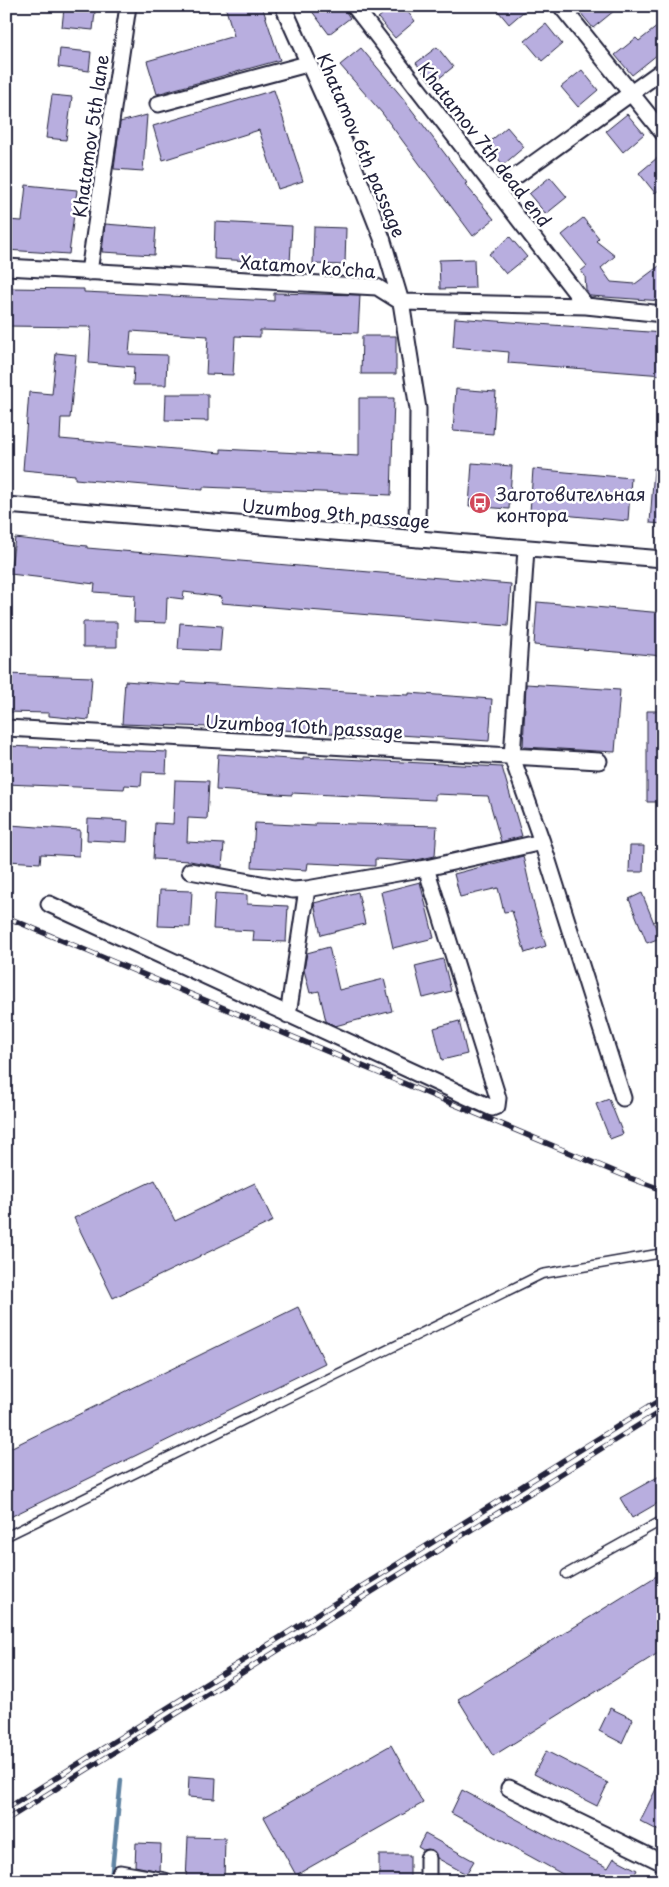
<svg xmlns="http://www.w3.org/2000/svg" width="669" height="1887" viewBox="0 0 669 1887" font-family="'Playpen Sans',sans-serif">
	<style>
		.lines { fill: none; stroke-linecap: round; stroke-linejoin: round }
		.stream { stroke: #6084a3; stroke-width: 4.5 }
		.building { fill: #b8aedf; stroke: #22223b }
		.service-casing { stroke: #22223b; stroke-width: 11 }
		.minor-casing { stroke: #22223b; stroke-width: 19 }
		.service { stroke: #fff; stroke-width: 8 }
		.minor { stroke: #fff; stroke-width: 15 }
		.rail-casing { stroke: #22223b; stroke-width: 5.5 }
		.rail { stroke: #fff; stroke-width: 4; stroke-dasharray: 11; stroke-linecap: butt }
		.labels { text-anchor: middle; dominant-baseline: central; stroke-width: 5; stroke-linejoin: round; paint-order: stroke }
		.street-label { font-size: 18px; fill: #22223b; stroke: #fff }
		.poi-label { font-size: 18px; fill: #22223b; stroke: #fff; text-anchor: start }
	</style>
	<rect width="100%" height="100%" fill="#fff"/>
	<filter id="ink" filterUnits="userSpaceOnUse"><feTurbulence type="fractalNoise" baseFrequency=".02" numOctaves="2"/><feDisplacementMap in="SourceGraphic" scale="10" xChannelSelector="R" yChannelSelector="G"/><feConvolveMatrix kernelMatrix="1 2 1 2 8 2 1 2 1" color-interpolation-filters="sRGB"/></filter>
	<g filter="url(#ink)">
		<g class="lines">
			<!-- stream -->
			<path class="stream" d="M111,1881l10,-101"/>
		</g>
		<!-- building -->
		<path class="building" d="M225,6h37l18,54 -123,34 -10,-33 87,-25z
			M308,6h34l8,12 -21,16z
			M393,6h10l12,15 -20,17 -17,-20z
			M494,6h36l-21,18z
			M575,6h45l-27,22z
			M64,8l31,4 -2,18 -31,-3z
			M663,22v28l-31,25 -17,-20 21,-17 3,3z
			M546,24l16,20 -20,17 -17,-20z
			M437,47l16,20 -21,17 -16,-21z
			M361,48l41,49 65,86 -2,1 29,35 -21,17 -91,-123 -42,-48z
			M60,49l31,3 -2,19 -31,-4z
			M582,70l16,20 -20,17 -17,-20z
			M274,90l29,91 -25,8 -19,-59 -96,30 -10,-34z
			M52,95l20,2 -6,43 -20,-2z
			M627,114l17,20 -21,18 -17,-21z
			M147,115l-4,56 -29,-2 6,-47z
			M507,127l17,20 -21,18 -16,-21z
			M663,153v34l-8,6 -16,-20z
			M550,177l17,20 -21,17 -17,-20z
			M26,185l51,5 -8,64 -63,-4v-30l16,1z
			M583,218l16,20 -3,3 19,15 -14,12 10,14 24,2 28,-21v38l-73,-5 -4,-6 -1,-14 -4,-5 6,-5 -25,-31z
			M215,222l77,4 -2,37 -76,-4z
			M105,224l51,4 -2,27 -52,-3z
			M314,227l32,1 -1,37 -32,-1z
			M510,237l17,20 -21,17 -17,-20z
			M474,259l1,29 -35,1 -1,-29z
			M6,288l78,1v3l190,9v-8l86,2 -2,38 -98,-3v7l-25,-1 -2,39 -27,-1 2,-38 -77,-5 -2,23 38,1 -1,30h-33l1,-18 -45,-4 2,-36 -85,-1z
			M455,318l208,15v42l-155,-12 1,-11 -56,-5z
			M362,336h34v38h-35z
			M56,353l20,2 -6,63h-9l-1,21 161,14v-4l138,7v-58h35l-3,97 -188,-8v3l-128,-11v-4l-52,-5 6,-78 23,2z
			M456,389l40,3 -3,42 -40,-3z
			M166,394h42v27l-43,-1z
			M472,463l40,3 -3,43 -40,-3z
			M654,468h9v56l-13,-1z
			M533,469l98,9 -3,43 -98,-9z
			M15,538l72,8v2l424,36 -3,42 -287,-23 1,-6 -38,-5 -1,7 -16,-2 -1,26 -32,-1 1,-27 -41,-3 1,-8 -85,-10z
			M537,602l126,11v43l-129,-11z
			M83,622h34v25h-34z
			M180,623l42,3 -2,25 -42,-2z
			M6,674l86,3 -3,43 -40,-4v-3l-43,-1z
			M125,681l56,4v-3l182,11 46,2v-2l83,6 -3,42 -89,-6v2l-42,-2 -91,-6 -145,-5z
			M526,684l94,6 -5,62 -92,-5z
			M647,711h16v91h-16z
			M6,746l161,6 -1,21 -24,-1 -1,14 -16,-1 -1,4 -118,-5z
			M218,754l85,6v-3l199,10 20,69 -21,6 -13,-46 -53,-2v6l-143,-7v2l-76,-5z
			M175,780l34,1 -2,38 -19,-1 -1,24 37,2 -2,23 -32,-6 -37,-2 2,-36 18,1z
			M88,819l40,2 -1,21 -40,-2z
			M255,823l60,3v-3l122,3 -2,30 -23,5 -37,-2v7l-67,-3 -1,7 -55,-3z
			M10,825l70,5 -1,26 -38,-2 -1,9 -32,-2z
			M630,846h14l-1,26h-14z
			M523,856l11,49 12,41 -21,7 -13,-42 -8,1 -6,-24 -38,9 -6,-23z
			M420,882l14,56 -41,10 -12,-56z
			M160,890l32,1 -2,36 -32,-1z
			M358,892l7,32 -44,11 -7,-32z
			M215,893l32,2v9l41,2 -2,36 -33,-1 1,-10 -41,-2z
			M642,893l18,45 -13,5 -18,-44z
			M329,947l10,43 45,-11 8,32 -57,15 -9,-5 -7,-30 -9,2 -6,-23 3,-17z
			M443,959l8,32 -28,7 -8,-32z
			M459,1021l8,33 -25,6 -8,-32z
			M609,1099l14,35 -13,5 -14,-35z
			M155,1180l20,41 80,-38 18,38 -160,77 -39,-80z
			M298,1307l27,56 -319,156v-69z
			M663,1474v26l-31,18 -12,-20z
			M663,1572v78l-170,106 -35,-57z
			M610,1708l23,11 -11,24 -23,-12z
			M391,1745l32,58 -127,72 -32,-58z
			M546,1751l62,32 -11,23 -63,-32z
			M663,1775v58l-23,-12z
			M189,1776l27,2 -1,21 -27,-2z
			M462,1790l146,78 6,-10 23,12 -6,11h-56l-124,-68z
			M425,1834l49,27 -8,13 -29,-16 -5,-8h-9l-5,-3z
			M188,1837l37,1 -1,43h-38z
			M136,1843l25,1 -1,27 -25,-5z
			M379,1855h31v26h-31z"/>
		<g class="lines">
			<!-- service casing -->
			<g class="service-casing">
				<path id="service" d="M9,1535l533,-261 121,-21
					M566,1574l97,-54"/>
			</g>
			<!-- minor casing -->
			<g class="minor-casing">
				<path id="minor" d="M283,6l64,143 35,89 19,64 17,107 -1,130
					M354,6l232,300
					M561,6l102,127
					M158,104l149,-40
					M498,189l165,-119
					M6,267l371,20 24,15 185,4 77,8
					M89,272l39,-266
					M6,505l657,54
					M526,549l-14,208 30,85 81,256
					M6,728l593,33
					M190,871l103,19 14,-1 119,-21 116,-26
					M49,904l443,204 5,-2 1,-8 -72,-230
					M288,1015l19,-126
					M509,1788l154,75
					M428,1858v23
					M120,1873l45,8"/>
			</g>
			<!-- service -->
			<use href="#service" class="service"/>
			<!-- minor -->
			<use href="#minor" class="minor"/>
			<!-- rail casing -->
			<g class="rail-casing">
				<path id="rail" d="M6,917l624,261 33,12
					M6,1809l657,-411
					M6,1820l657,-410"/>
			</g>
			<!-- rail -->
			<use href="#rail" class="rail"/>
		</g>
	</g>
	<!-- icons -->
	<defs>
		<g id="bus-disc" transform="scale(1.125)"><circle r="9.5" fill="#d1495b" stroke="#fff"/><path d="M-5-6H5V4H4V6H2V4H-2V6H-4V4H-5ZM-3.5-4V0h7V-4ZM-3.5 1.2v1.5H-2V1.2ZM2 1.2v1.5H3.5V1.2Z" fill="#fff"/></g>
	</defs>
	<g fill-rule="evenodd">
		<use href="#bus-disc" x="480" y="503"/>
	</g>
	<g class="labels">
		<!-- street labels -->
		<g class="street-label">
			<text transform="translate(90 136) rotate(-82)">Khatamov 5th lane</text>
			<text transform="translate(485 144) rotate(52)">Khatamov 7th dead end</text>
			<text transform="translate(362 145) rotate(67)">Khatamov 6th passage</text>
			<text transform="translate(308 266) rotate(4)">Xatamov ko'cha</text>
			<text transform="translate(336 513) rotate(5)">Uzumbog 9th passage</text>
			<text transform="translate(304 726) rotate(3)">Uzumbog 10th passage</text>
		</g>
		<!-- poi labels -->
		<g class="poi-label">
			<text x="496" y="493">Заготовительная<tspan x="496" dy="21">контора</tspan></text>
		</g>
	</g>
	<!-- margin -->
	<rect width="669" height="1887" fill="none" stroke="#fff" stroke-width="25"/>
	<rect x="12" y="12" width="644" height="1862" fill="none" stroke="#22223b" stroke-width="2" filter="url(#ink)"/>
</svg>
